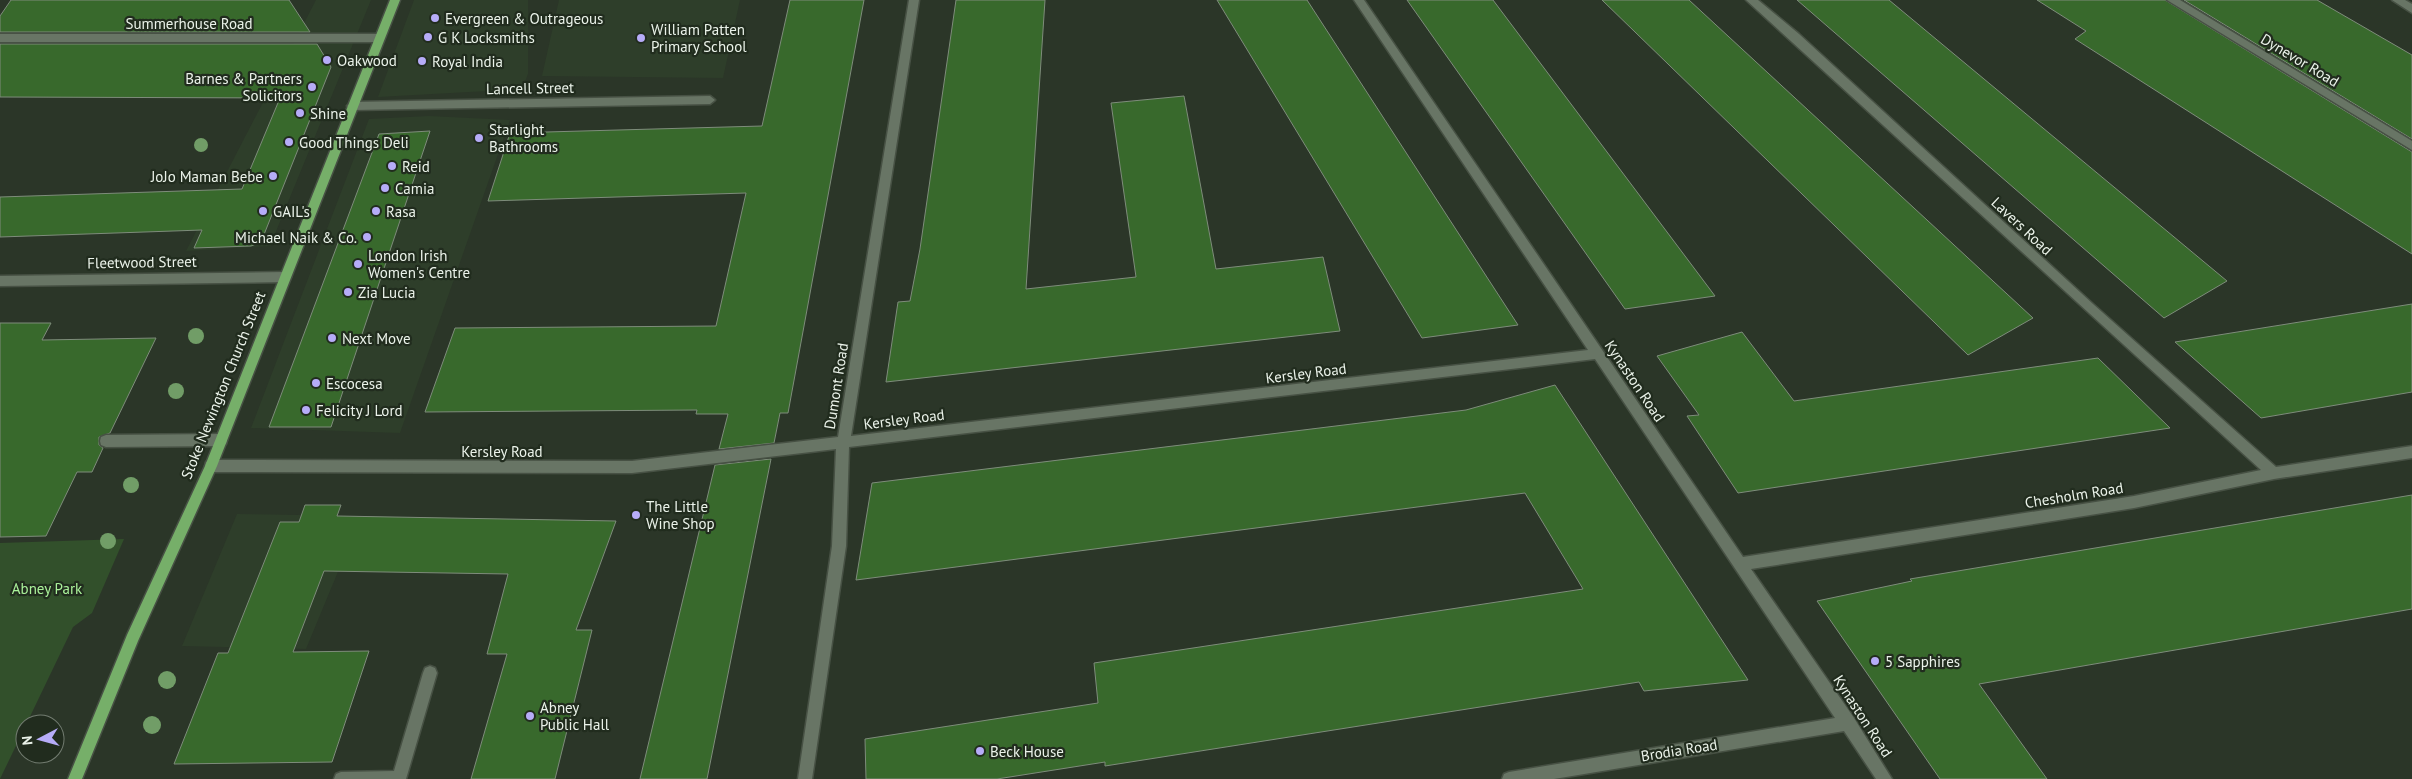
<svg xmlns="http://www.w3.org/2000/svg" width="2412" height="779" viewBox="0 0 2412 779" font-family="'PT Sans',sans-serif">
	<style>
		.built { fill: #2e3e2a }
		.green { fill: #32502b }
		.building { fill: #38692c; stroke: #7e8c7b }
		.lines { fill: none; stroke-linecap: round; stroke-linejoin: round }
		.minor-casing { stroke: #475144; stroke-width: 3 }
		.major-casing { stroke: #475144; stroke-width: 3 }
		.minor { fill: #687565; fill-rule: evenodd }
		.major { fill: #76af69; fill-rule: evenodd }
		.tree { fill: #719d67 }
		.poi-dot { fill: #b6acf8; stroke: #212c1e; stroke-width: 2 }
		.labels { text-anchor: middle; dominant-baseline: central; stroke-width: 4.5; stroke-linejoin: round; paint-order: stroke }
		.poi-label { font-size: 15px; fill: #ebf3ea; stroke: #212c1e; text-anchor: start }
		.street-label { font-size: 15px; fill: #ebf3ea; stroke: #212c1e }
		.park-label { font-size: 15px; fill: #aaf19a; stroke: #212c1e }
	</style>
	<rect width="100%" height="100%" fill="#2b3628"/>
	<!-- built -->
	<path class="built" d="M316,0h55l-101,246 -84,5z
		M414,0h114v74l-6,15 -144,8z
		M559,0h181l-17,78 -181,-2z
		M429,116l81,4 -110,313 -149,-5 118,-309z
		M237,514l124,2 -55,133 -124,-3z"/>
	<!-- green -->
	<path class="green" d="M124,539l-32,74 -19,14 -73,152v-236z"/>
	<!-- building -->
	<path class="building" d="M11,0h278l21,32h-310v-16z
		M790,0h74l-76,413h-8l-6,30 -55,6 9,-35h-32l1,-4 -272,2 30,-84 261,-2 30,-133 -258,8 22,-68 252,-7z
		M956,0h89l-19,289 110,-12 -25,-174 73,-7 32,173 107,-12 17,74 -454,51 12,-80 12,-1 10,-52z
		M1217,0h90l211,325 -96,13z
		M1407,0h86l222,296 -90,13z
		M1602,0h87l344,318 -65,37z
		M1797,0h92l338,281 -63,37z
		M2037,0h128l247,152v102l-337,-215 11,-8z
		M2184,0h133l95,55v84z
		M0,44h317l14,23 -70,175 -10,4 -57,2 8,-18 -202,7v-40l242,-8 38,-91 -280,-1z
		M430,131l-99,296h-62l110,-293z
		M2412,304v88l-151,26 -86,-76z
		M0,323h51l-9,17 114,-2 -46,95 -11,4v8l4,3 -11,24h-15l-31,64 -46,1z
		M1742,332l52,69 304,-43 72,70 -432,65 -51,-77 12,-1 -42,-59z
		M1555,385l193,295 -104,11 -5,-9 -534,84v-4l-108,17h-131l-1,-40 233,-36 -4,-40 489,-74 -58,-96 -669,87 16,-97 594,-73z
		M771,459l-64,320h-67l75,-314z
		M2412,495v114l-433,75 68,95h-107l-123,-178 95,-20 -2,-2z
		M305,505h36l-4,11 279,5 -40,109h16l-37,149h-84l36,-125h-20l21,-80 -184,-3 -31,81 76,-1 -37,111 -158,2 44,-111h10l52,-131h19z"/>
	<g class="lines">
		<!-- minor casing -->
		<g class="minor-casing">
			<path id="minor" d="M909,0h10l-68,436 737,-86 -234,-350h10l379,557 391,-61 127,-26 -515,-470h12l41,34 294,270 183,163 136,-21v12l-138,21 -140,29 -383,61 103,149 38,61h-16l-32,-48 -290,48h-52l2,-5 5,-2 326,-54 -240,-359 -746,88 -3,99 -34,233h-14l34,-233 4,-97 -204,24 -421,-1 -5,-2 -1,-4 1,-4 5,-2 421,1 206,-24z
				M2167,0h13l232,141v9z
				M2392,0h13l7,4v9z
				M0,34h379l5,4 -5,4h-379z
				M710,96l5,4 -5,4 -358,6 -5,-4 5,-4z
				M285,272l6,5 -6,5 -285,4v-10z
				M221,434l5,2 1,4 -1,4 -5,2 -115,1 -5,-2 -1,-4 1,-4 5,-2z
				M430,666l5,2 2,5 -31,106h-72l2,-5 5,-2 53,-1 29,-98 2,-5z"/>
		</g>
		<!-- major casing -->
		<g class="major-casing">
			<path id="major" d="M390,0h10l-183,466 -79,175 -56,138h-14l59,-144 78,-169z"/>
		</g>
		<!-- minor -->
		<use href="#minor" class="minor"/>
		<!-- major -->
		<use href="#major" class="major"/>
	</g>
	<!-- trees -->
	<g class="tree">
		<circle cx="201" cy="145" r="7"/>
		<circle cx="196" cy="336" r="8"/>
		<circle cx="176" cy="391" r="8"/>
		<circle cx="131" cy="485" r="8"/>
		<circle cx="108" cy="541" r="8"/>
		<circle cx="167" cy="680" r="9"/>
		<circle cx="152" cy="725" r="9"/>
	</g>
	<!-- markers -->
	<g class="poi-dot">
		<circle cx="435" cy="18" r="5"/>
		<circle cx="428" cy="37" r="5"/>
		<circle cx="641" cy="38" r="5"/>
		<circle cx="327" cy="60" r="5"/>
		<circle cx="422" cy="61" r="5"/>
		<circle cx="312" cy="87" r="5"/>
		<circle cx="300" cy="113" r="5"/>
		<circle cx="479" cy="138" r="5"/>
		<circle cx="289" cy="142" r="5"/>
		<circle cx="392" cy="166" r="5"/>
		<circle cx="273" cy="176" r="5"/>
		<circle cx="385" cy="188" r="5"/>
		<circle cx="263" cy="211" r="5"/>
		<circle cx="376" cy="211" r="5"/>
		<circle cx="367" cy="237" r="5"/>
		<circle cx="358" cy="264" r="5"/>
		<circle cx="348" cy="292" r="5"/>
		<circle cx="332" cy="338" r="5"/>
		<circle cx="316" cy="383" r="5"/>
		<circle cx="306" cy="410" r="5"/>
		<circle cx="636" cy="515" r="5"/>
		<circle cx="1875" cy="661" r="5"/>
		<circle cx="530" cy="716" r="5"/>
		<circle cx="980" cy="751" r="5"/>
	</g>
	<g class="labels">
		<!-- poi labels -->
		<g class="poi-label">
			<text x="445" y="18">Evergreen &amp; Outrageous</text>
			<text x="651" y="29">William Patten<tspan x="651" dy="17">Primary School</tspan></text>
			<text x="438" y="37">G K Locksmiths</text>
			<text x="337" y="60">Oakwood</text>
			<text x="432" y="61">Royal India</text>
			<text x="302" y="78" text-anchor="end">Barnes &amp; Partners<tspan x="302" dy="17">Solicitors</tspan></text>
			<text x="310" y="113">Shine</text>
			<text x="489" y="129">Starlight<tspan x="489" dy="17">Bathrooms</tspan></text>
			<text x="299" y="142">Good Things Deli</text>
			<text x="402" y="166">Reid</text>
			<text x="263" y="176" text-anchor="end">JoJo Maman Bebe</text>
			<text x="395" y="188">Camia</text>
			<text x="273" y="211">GAIL's</text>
			<text x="386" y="211">Rasa</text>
			<text x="357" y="237" text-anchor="end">Michael Naik &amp; Co.</text>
			<text x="368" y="255">London Irish<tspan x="368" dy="17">Women's Centre</tspan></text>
			<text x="358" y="292">Zia Lucia</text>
			<text x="342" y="338">Next Move</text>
			<text x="326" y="383">Escocesa</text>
			<text x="316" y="410">Felicity J Lord</text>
			<text x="646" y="506">The Little<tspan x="646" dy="17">Wine Shop</tspan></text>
			<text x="1885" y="661">5 Sapphires</text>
			<text x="540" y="707">Abney<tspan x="540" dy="17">Public Hall</tspan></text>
			<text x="990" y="751">Beck House</text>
		</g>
		<!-- street labels -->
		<g class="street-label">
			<text x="189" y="23">Summerhouse Road</text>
			<text transform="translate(2300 60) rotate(31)">Dynevor Road</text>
			<text transform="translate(530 88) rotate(-1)">Lancell Street</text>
			<text transform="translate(2022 226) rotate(43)">Lavers Road</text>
			<text transform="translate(142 262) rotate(-1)">Fleetwood Street</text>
			<text transform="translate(1306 373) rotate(-7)">Kersley Road</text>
			<text transform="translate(1635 381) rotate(56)">Kynaston Road</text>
			<text transform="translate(223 385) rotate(-68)">Stoke Newington Church Street</text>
			<text transform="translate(836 386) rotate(-81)">Dumont Road</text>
			<text transform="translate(904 419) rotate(-7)">Kersley Road</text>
			<text x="502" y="451">Kersley Road</text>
			<text transform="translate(2074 495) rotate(-9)">Chesholm Road</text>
			<text transform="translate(1863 716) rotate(57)">Kynaston Road</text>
			<text transform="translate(1679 750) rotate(-9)">Brodia Road</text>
		</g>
		<!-- park labels -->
		<g class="park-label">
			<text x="47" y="588">Abney Park</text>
		</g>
	</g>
	<!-- north arrow -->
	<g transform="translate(40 739) rotate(264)"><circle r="24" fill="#212c1e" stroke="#727c70"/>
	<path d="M0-4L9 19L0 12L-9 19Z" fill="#b6acf8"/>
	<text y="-8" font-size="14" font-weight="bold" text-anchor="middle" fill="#ebf3ea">N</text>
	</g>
</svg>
